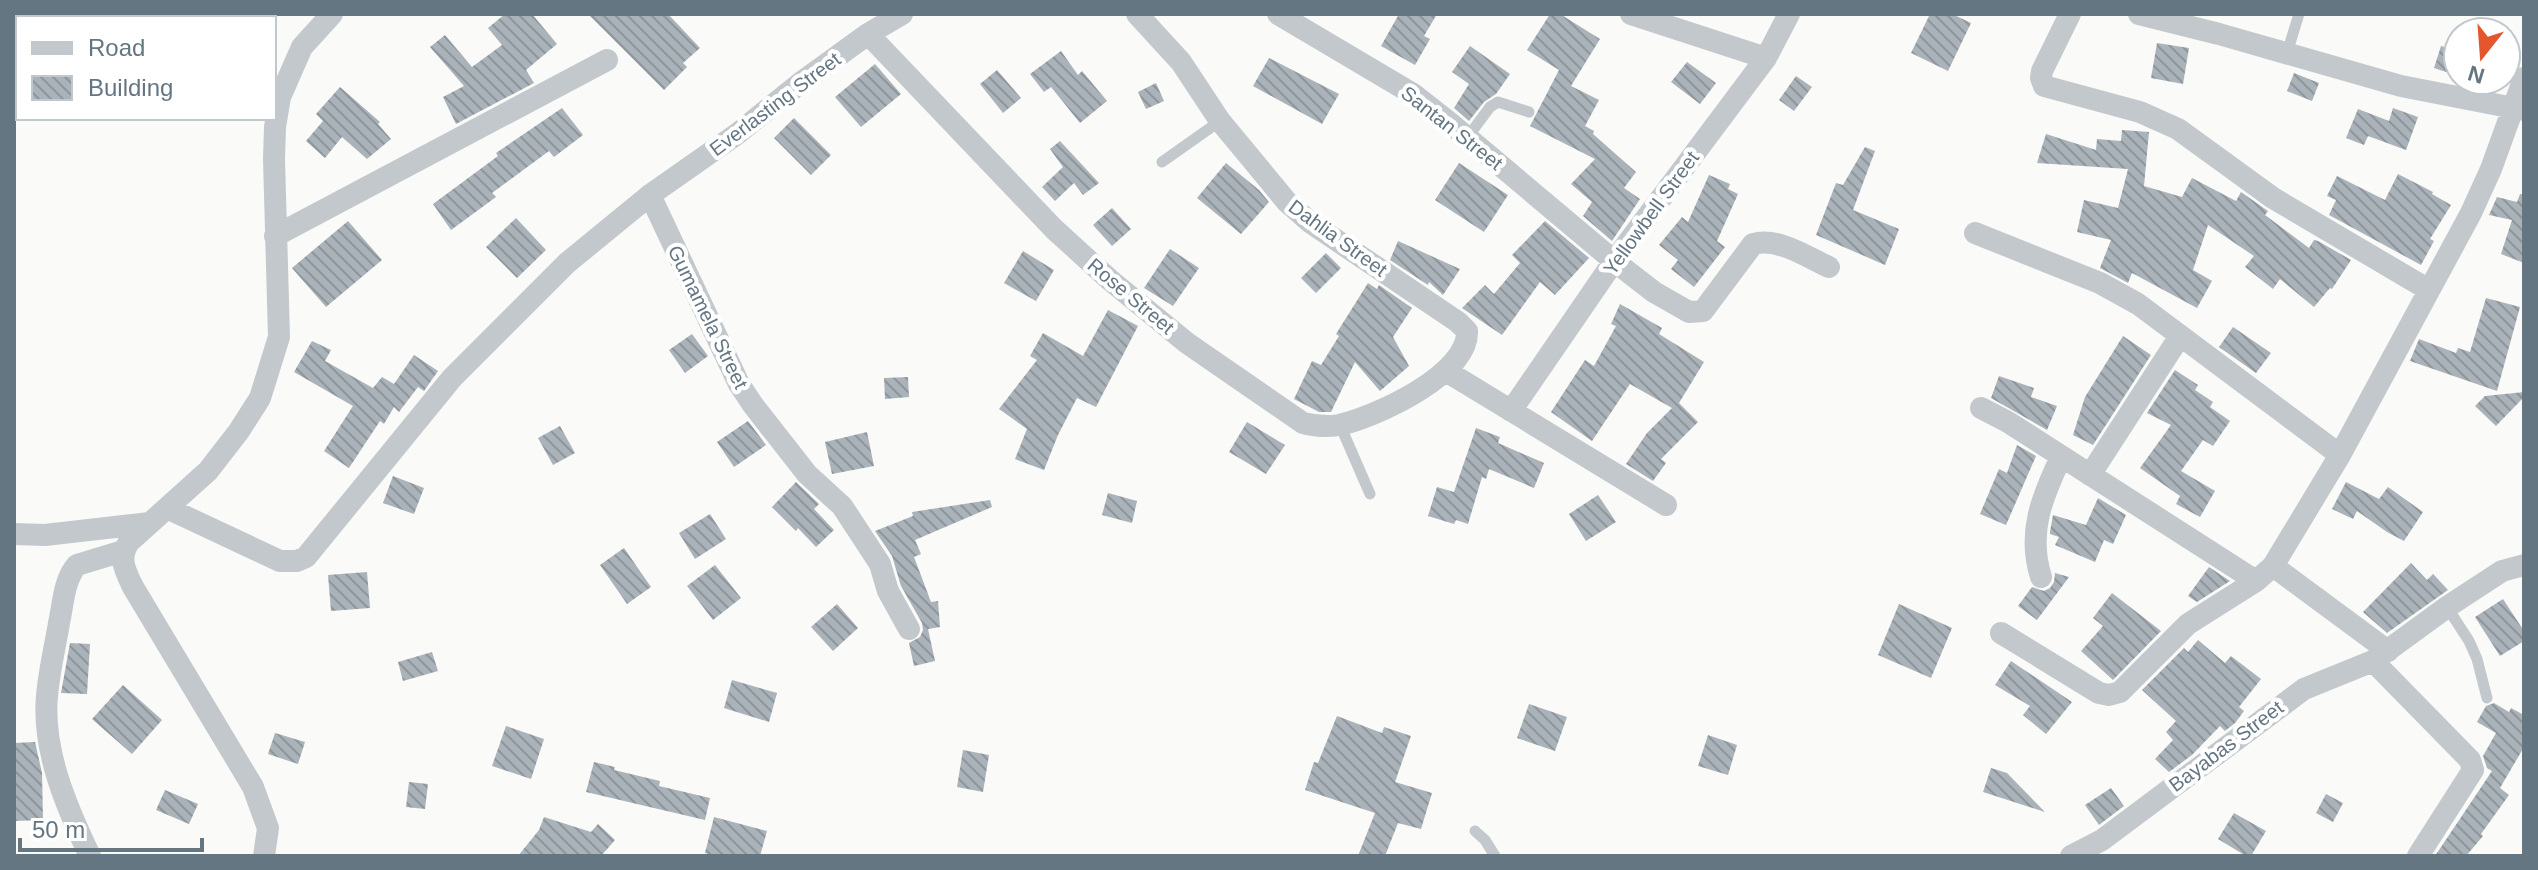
<svg xmlns="http://www.w3.org/2000/svg" width="2538" height="870" viewBox="0 0 2538 870" font-family="Helvetica,sans-serif">
	<style>
		.building { fill: url(#building-back-hatch) }
		.lines { fill: none; stroke-linecap: round; stroke-linejoin: round }
		.lane { stroke: #c3c8cc; stroke-width: 11 }
		.street { stroke: #c3c8cc; stroke-width: 22 }
		.labels { text-anchor: middle; dominant-baseline: central; stroke-width: 8; stroke-linejoin: round; paint-order: stroke }
		.street-label { font-size: 20px; fill: #657683; stroke: #fff }
	</style>
	<defs>
		<pattern id="building-back-hatch" width="6" height="6" patternUnits="userSpaceOnUse" patternTransform="scale(2)"><rect width="6" height="6" fill="#aab3b9"/><path d="M-1 5l2 2M0 0l6 6M5-1l2 2" fill="none" stroke="#8e969c"/></pattern>
	</defs>
	<rect width="100%" height="100%" fill="#fafaf8"/>
	<!-- building -->
	<path class="building" d="M505,14h27l25,30 -31,26 8,13 -78,41 -13,-27 21,-11 -34,-39 15,-12 27,32 30,-22 -14,-17z
		M588,14h80l32,34 -17,15 4,4 -23,23z
		M1399,14h38l-13,22 6,3 -15,26 -34,-19z
		M1550,14h10l40,25 -29,47 28,14 -14,26 9,5 -1,3 43,38 -12,16 16,11 -28,42 -29,-25 9,-14 -21,-18 24,-25 -65,-33 29,-56 -32,-20z
		M1930,14h22l19,9 -23,48 -37,-18z
		M2157,43l32,5 -6,36 -32,-6z
		M1470,46l40,28 -14,20 -12,8 -15,19 -15,-13 15,-24 -17,-12z
		M2441,46l17,5v25l-24,-8z
		M1061,51l17,24 4,-4 25,30 -27,22 -29,-36 -7,5 -14,-18z
		M1269,58l70,36 -17,30 -69,-38z
		M1687,62l29,21 -16,21 -29,-22z
		M875,64l26,30 -40,33 -26,-30z
		M997,70l24,28 -18,15 -23,-29z
		M2294,73l25,10 -7,18 -25,-10z
		M1796,76l16,11 -18,24 -15,-11z
		M1156,83l8,18 -18,8 -8,-17z
		M340,87l40,35 -2,2 13,15 -24,20 -25,-22 -17,21 -19,-17 17,-20 -7,-7z
		M562,108l21,27 -29,22 -5,-6 -57,42 4,4 -45,33 -18,-26 65,-48 -2,-3z
		M2393,108l25,9 -12,33 -38,-14 -4,9 -18,-7 12,-29 31,12z
		M794,118l37,37 -20,20 -37,-37z
		M2122,130l27,2 -5,54 38,11 10,-19 44,23 5,-9 27,19 -3,4 44,33 5,-8 4,1 33,19 -19,29 -2,-1 -16,19 -34,-28 -7,10 -28,-22 9,-11 -46,-31 -15,45 19,11 -15,27 -65,-35 -4,10 -28,-15 11,-28 -34,-8 7,-32 34,8 10,-39 -91,-6 9,-29 50,16 1,-11 24,2z
		M1060,141l39,42 -16,12 -9,-12 -19,18 -13,-14 21,-20 -13,-18z
		M1865,147l10,4 -22,59 46,19 -14,36 -69,-30 20,-52 7,2z
		M1226,163l33,27 10,12 -28,32 -44,-36z
		M1459,163l49,32 -24,37 -49,-32z
		M2398,174l35,18 -1,2 19,11 -21,34 4,2 -13,24 -92,-50 7,-15 -9,-4 10,-20 48,24z
		M1709,175l21,9 -2,5 10,5 -21,47 8,6 -31,40 -23,-18 7,-9 -19,-15 23,-28 6,5z
		M2520,194l4,1v68l-23,-9 11,-34 -23,-5 8,-18 20,5z
		M1112,208l19,21 -19,17 -19,-21z
		M516,218l30,32 -29,28 -31,-31z
		M348,221l34,39 -56,47 -34,-39z
		M1545,221l44,37 -34,37 -15,-13 -38,53 -40,-27 23,-23 9,9 26,-31 -8,-8z
		M1398,241l62,28 -17,26 -14,-13 -1,3 -38,-25z
		M1170,249l29,19 -26,38 -29,-18z
		M1023,251l31,19 -18,31 -32,-18z
		M1326,253l15,15 -25,25 -15,-15z
		M1368,283l9,6 2,-4 33,23 -19,29 16,29 -29,25 -25,-29 -24,50h-12l-25,-13 18,-38 9,4 18,-29 -3,-2z
		M2486,298l34,9 -23,84 -87,-30 9,-22 37,14 2,-5 12,4z
		M1620,304l42,24 -3,6 45,28 -25,41 19,19 -37,37 5,4 -13,18 -27,-17 21,-31 25,-25 -42,-24 -38,57 -41,-29 34,-52 9,6 22,-40 -5,-2z
		M1108,310l30,16 -42,81 -19,-9 -19,37 -14,35 -29,-11 12,-30 -28,-20 38,-49 -7,-4 13,-23 40,23z
		M2233,327l38,26 -15,20 -37,-26z
		M692,334l16,22 -23,17 -16,-23z
		M2123,336l28,19 -58,90 -20,-10 12,-38z
		M312,341l19,9 -6,11 48,27 9,-11 12,7 20,-29 24,16 -14,20 -6,-4 -19,25 -5,-5 -10,17 -4,-3 -31,47 -25,-17 29,-45 -59,-34z
		M2175,370l23,15 -3,5 18,12 -3,5 20,14 -17,25 -10,-6 -22,31 34,20 -15,26 -24,-13 4,-8 -40,-28 31,-43 -24,-12z
		M1999,376l35,12 -3,9 26,9 -10,24 -56,-32z
		M908,377l1,20 -24,2 -1,-21z
		M2524,392v5l-28,29 -21,-20 10,-10z
		M748,421l18,24 -32,22 -17,-25z
		M1247,422l38,23 -19,29 -37,-22z
		M560,426l15,27 -22,12 -15,-27z
		M1476,428l24,9 -2,6 46,20 -10,25 -45,-19 -3,10 -4,-2 -14,47 -12,-4 -2,4 -26,-8 9,-29 17,5z
		M867,432l7,34 -42,8 -7,-32z
		M2017,445l19,11 -30,69 -26,-11 19,-45 8,4z
		M393,476l31,12 -10,26 -31,-11z
		M796,482l23,22 -5,5 20,21 -18,17 -18,-19 -2,3 -24,-24z
		M2346,482l33,17 9,-12 35,25 -19,29 -17,-9 -30,-21 -4,8 -21,-10z
		M1108,493l29,8 -5,22 -30,-8z
		M1598,495l18,27 -30,19 -17,-27z
		M2098,498l28,17 -13,29 -9,-4 -9,22 -40,-17 4,-8 -9,-3v-2l3,-17 33,10z
		M990,500l2,7 -77,33 6,14 -7,3 17,45 7,-1 2,26 -12,2 7,32 -21,5 -5,-23 11,-6 3,-7 -1,-7 -21,-37 -9,-30 -17,-25 38,-15 -1,-4z
		M710,514l16,25 -31,20 -16,-26z
		M624,548l27,39 -24,17 -27,-39z
		M2411,563l16,17 6,-6 15,16 -61,43 -24,-21z
		M715,565l26,33 -28,22 -26,-34z
		M2209,567l21,14 -33,21 -9,-6z
		M367,572l3,36 -39,3 -3,-36z
		M2055,573l14,4 -32,43 -19,-14 14,-19 12,4 6,-3 4,-6z
		M2112,593l49,38 -48,49 -32,-29 22,-25 -10,-8z
		M2503,599l21,32v10l-24,15 -25,-39z
		M837,604l21,24 -25,23 -22,-24z
		M1899,604l53,24 -21,50 -53,-23z
		M2198,640l27,23 6,-7 30,23 -22,28 5,4 -9,12 -10,8 -5,-5 -28,29 -23,17 -14,-13 18,-19 -7,-8 10,-11 -34,-31 42,-42 4,4z
		M70,643l20,1 -3,50 -26,-1z
		M432,652l6,19 -35,10 -5,-19z
		M2011,661l61,41 -26,32 -23,-19 7,-9 -35,-21z
		M732,680l45,13 -8,29 -45,-14z
		M123,685l39,35 -30,34 -40,-35z
		M2494,703l15,9 2,-4 13,7v32l-24,41 9,7 -28,39 2,2 -17,20h-31l57,-85 -5,-3 -4,-12 13,-23 -19,-11 9,-16z
		M1529,704l38,13 -12,34 -38,-13z
		M1337,716l45,17 2,-6 27,9 -16,46 37,11 -11,36 -23,-6 -13,33h-27l17,-43 -70,-23 9,-28 4,1z
		M506,726l38,13 -13,40 -39,-13z
		M275,733l30,9 -7,22 -30,-10z
		M1708,735l29,10 -9,30 -30,-9z
		M35,742l7,31 1,47 -29,1v-78z
		M963,750l26,5 -6,37 -26,-5z
		M594,762l21,5 -1,3 46,11 -1,5 51,12 -5,22 -119,-28z
		M1991,768l16,5 38,39 -62,-20z
		M409,782l19,2 -3,25 -19,-2z
		M2111,788l13,18 -25,19 -14,-20z
		M165,790l33,14 -9,20 -33,-14z
		M2326,794l17,9 -10,19 -17,-9z
		M2234,813l32,18 -15,25h-5l-28,-17z
		M544,817l47,15 7,-8 17,16 -14,16h-83l21,-26z
		M714,817l53,14 -7,25h-45l-10,-3z"/>
	<g class="lines">
		<!-- lane -->
		<path class="lane" d="M2287,53l12,-39
			M1467,138l23,-31 8,-5 31,10
			M1162,162l58,-41
			M1340,425l30,69
			M2447,607l22,34 8,18 10,39
			M1475,831l10,9 10,16"/>
		<!-- street -->
		<path class="street" d="M1278,14l135,80 37,29 164,138 40,31 35,20 14,-1 50,-67c25,-7 54,13 76,23
			M1631,14l135,44
			M2070,14l-28,57 -1,7 3,8 96,26 38,17 95,69 156,92
			M2139,14l80,20 182,52 123,24
			M868,34l186,195 56,51 77,63 116,80c12,3 24,4 36,2 37,-8 130,-51 128,-94l-9,-9 -147,-99 -24,-21 -67,-81 -39,-59 -44,-48
			M650,195l89,189 14,21 54,69 35,32 38,58 8,27 21,38
			M1975,233l125,50 38,21 202,151 131,-242 20,-44 33,-91
			M275,236l332,-176
			M1446,371l220,134
			M1981,408l27,14 248,159
			M1511,411l103,-150 152,-203 23,-44
			M2090,475l90,-139
			M167,508l113,53h17l9,-4 146,-179 115,-115 83,-68 87,-61 62,-50 69,-50 34,-20
			M14,534l31,1 105,-12
			M2273,566l115,85
			M2041,577c-14,-44 1,-80 20,-120
			M2001,633l98,60 10,2 11,-3 68,-68 68,-43 17,-15 67,-111
			M2373,661l97,99 3,10 -55,86
			M90,856c-23,-48 -48,-105 -43,-160 2,-24 8,-49 12,-73 4,-18 5,-44 18,-58l46,-14
			M264,856l4,-28 -15,-41 -120,-200c-8,-17 -15,-28 -4,-45l79,-71 31,-40 21,-33 19,-61 -5,-178 1,-32 5,-30 22,-50 30,-33
			M2071,856l31,-16 202,-151 69,-28 74,-54 55,-36 22,-6"/>
	</g>
	<g class="labels">
		<!-- street labels -->
		<g class="street-label">
			<text transform="translate(775 104) rotate(-37)">Everlasting Street</text>
			<text transform="translate(1452 128) rotate(38)">Santan Street</text>
			<text transform="translate(1651 213) rotate(-54)">Yellowbell Street</text>
			<text transform="translate(1338 238) rotate(36)">Dahlia Street</text>
			<text transform="translate(1131 296) rotate(40)">Rose Street</text>
			<text transform="translate(708 317) rotate(64)">Gumamela Street</text>
			<text transform="translate(2226 746) rotate(-37)">Bayabas Street</text>
		</g>
	</g>
	<!-- border -->
	<rect width="2538" height="870" fill="none" stroke="#657683" stroke-width="32"/>
	<!-- legend -->
	<rect x="16" y="16" width="260" height="104" fill="#ffffff" stroke="#c1c8cd" stroke-width="2"/>
	<rect x="32" y="42" width="40" height="12" fill="#c3c8cc" stroke="#c1c8cd" stroke-width="2"/>
	<text x="88" y="56" font-size="24" fill="#657683">Road</text>
	<rect x="32" y="76" width="40" height="24" fill="url(#building-back-hatch)" stroke="#c1c8cd" stroke-width="2"/>
	<text x="88" y="96" font-size="24" fill="#657683">Building</text>
	<!-- north arrow -->
	<g transform="translate(2482 56) rotate(197)"><circle r="38" fill="#ffffff" stroke="#c1c8cd" stroke-width="2"/>
	<path d="M0-6L14 30L0 20L-14 30Z" fill="#e4572e"/>
	<text y="-12" font-size="22" font-weight="bold" text-anchor="middle" fill="#657683">N</text>
	</g>
	<!-- scale -->
	<path d="M20 838v12h182v-12" fill="none" stroke="#657683" stroke-width="4"/>
	<text x="32" y="838" font-size="24" fill="#657683" stroke="#ffffff" stroke-width="6" paint-order="stroke">50 m</text>
</svg>
